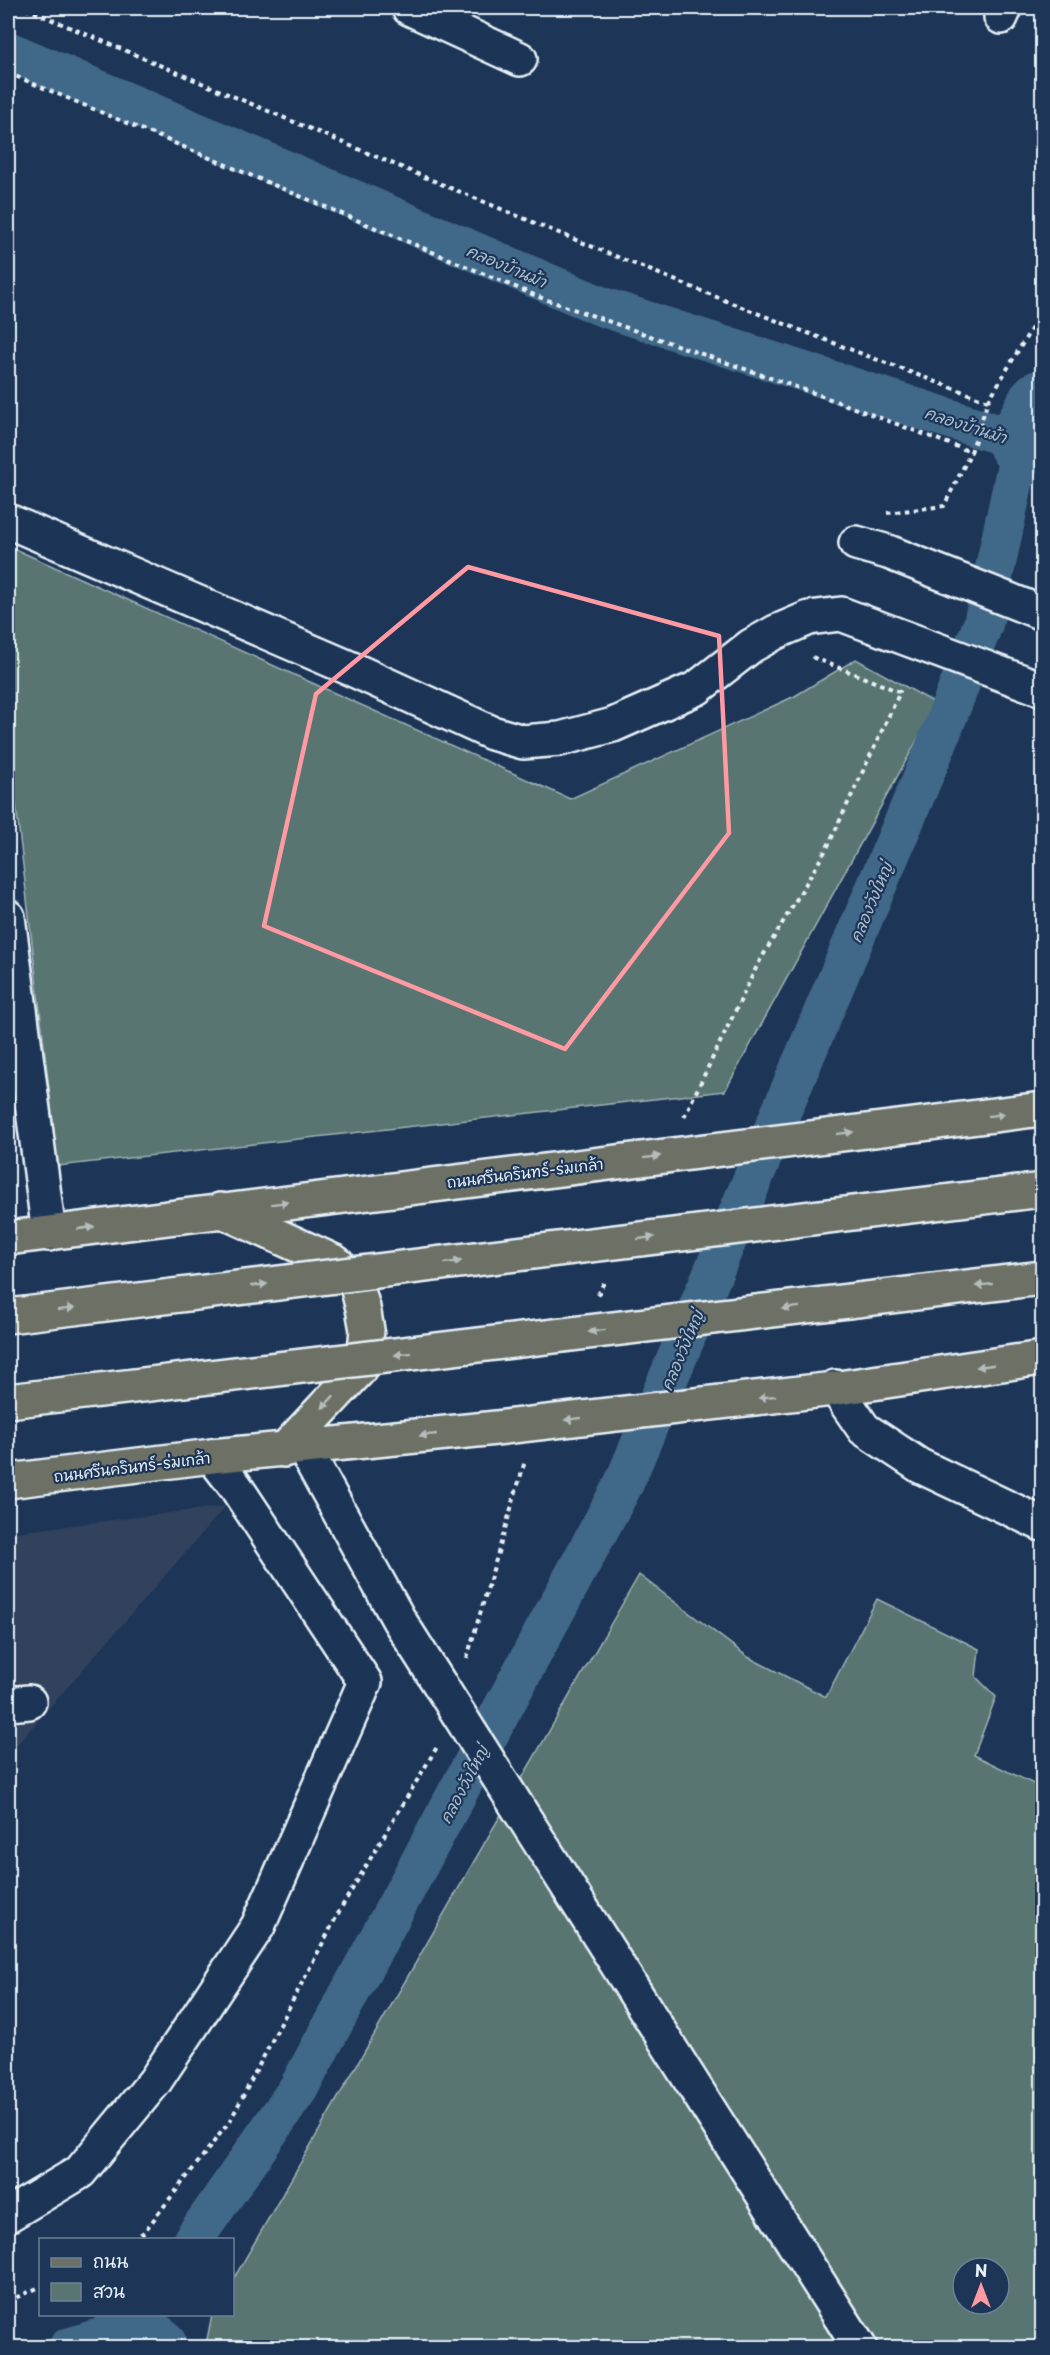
<svg xmlns="http://www.w3.org/2000/svg" width="1050" height="2355" viewBox="0 0 1050 2355" font-family="'Playpen Sans','Playpen Sans Thai',sans-serif">
	<style>
		.built { fill: #30425c }
		.green { fill: #587572; stroke: #a0b3b5; stroke-width: 1.5; fill-rule: evenodd }
		.lines { fill: none; stroke-linecap: round; stroke-linejoin: round }
		.canal { stroke: #406788; stroke-width: 40 }
		.river { stroke: #406788; stroke-width: 69 }
		.minor-casing { stroke: #e8f1f8; stroke-width: 38 }
		.major-casing { stroke: #e8f1f8; stroke-width: 38 }
		.path { stroke: #e8f1f8; stroke-width: 4; stroke-dasharray: 4.5 4.5; stroke-linecap: butt }
		.minor { stroke: #1d3557; stroke-width: 33 }
		.major { stroke: #6c7065; stroke-width: 33 }
		.major-bridge-casing { stroke: #e8f1f8; stroke-width: 38; stroke-linecap: butt }
		.major-bridge { stroke: #6c7065; stroke-width: 33 }
		.oneway { fill: #b6bdbd }
		.marked { fill: none; stroke: #ff9aa2; stroke-width: 4.5; stroke-linejoin: round }
		.labels { text-anchor: middle; dominant-baseline: central; stroke-width: 4.5; stroke-linejoin: round; paint-order: stroke }
		.street-label { font-size: 15px; fill: #e8f1f8; stroke: #1d3557 }
		.water-label { font-size: 16px; font-style: italic; fill: #adc1d1; stroke: #1d3557 }
	</style>
	<rect width="100%" height="100%" fill="#1d3557"/>
	<filter id="ink" filterUnits="userSpaceOnUse"><feTurbulence type="fractalNoise" baseFrequency=".0167" numOctaves="2"/><feDisplacementMap in="SourceGraphic" scale="12" xChannelSelector="R" yChannelSelector="G"/><feConvolveMatrix kernelMatrix="1 2 1 2 8 2 1 2 1" color-interpolation-filters="sRGB"/></filter>
	<g filter="url(#ink)">
		<!-- built -->
		<path class="built" d="M226,1506l-169,193 -49,56v-222z"/>
		<!-- green -->
		<path class="green" d="M8,546l562,253 225,-103 61,-37 81,45 -212,387 -667,75 -50,-430z
			M639,1575l109,82 78,40 51,-98 102,50 -3,28 20,20 -22,58 68,33v559l-832,1 -4,-4 6,-29 20,-1 1,-34zM963,2268h36v36h-36z"/>
		<g class="lines">
			<!-- canal -->
			<path class="canal" d="M8,51l595,256 419,135 -39,182 -47,122 -312,737 -326,606 -105,151
				M68,2348l59,-18 12,-16"/>
			<!-- river -->
			<path class="river" d="M1022,442l20,-38
				M127,2330l26,18"/>
			<!-- minor casing -->
			<g class="minor-casing">
				<path id="minor" d="M409,8l111,51
					M1001,17l4,-9
					M8,521l346,149 138,63 31,9 37,-3 53,-14 84,-37 54,-42 25,-14 33,-14 32,-4 201,75
					M856,543l32,9 154,61
					M8,917l41,317
					M835,1387l29,42 56,37 122,58
					M304,1448l95,172 461,728
					M8,1704l21,-2
					M8,2215l72,-43 75,-91 103,-155 107,-244 -129,-195 -24,-31"/>
			</g>
			<!-- major casing -->
			<g class="major-casing">
				<path id="major" d="M220,1210l115,52 21,21 7,25 4,22 -2,20 -6,20 -75,80
					M8,1238l1034,-129
					M8,1481l204,-25 275,-27 338,-39 217,-32"/>
			</g>
			<!-- path -->
			<path class="path" d="M8,73l531,224 283,99 149,56 17,-51c-326,-119 -644,-259 -964,-393
				M988,401l54,-90
				M887,513l57,-7 27,-54
				M684,1117l74,-153 69,-116 73,-156 -88,-35
				M598,1295l7,-15
				M467,1658l58,-197
				M133,2240l11,-8 86,-111 111,-213 96,-161
				M8,2301l32,-14"/>
			<!-- minor -->
			<use href="#minor" class="minor"/>
			<!-- major -->
			<use href="#major" class="major"/>
			<!-- major-bridge casing -->
			<g class="major-bridge-casing">
				<path id="major-bridge" d="M8,1316l1034,-126
					M8,1401l1034,-123"/>
			</g>
			<!-- major-bridge -->
			<use href="#major-bridge" class="major-bridge"/>
		</g>
		<!-- one-way arrows -->
		<defs><path id="oneway-solid" d="M-6-.8H1V-3.2L6.5 0L1 3.2V.8H-6Z" transform="scale(1.5)"/></defs>
		<g class="oneway">
			<use href="#oneway-solid" transform="translate(996 1115) rotate(-7)"/>
			<use href="#oneway-solid" transform="translate(845 1133) rotate(-7)"/>
			<use href="#oneway-solid" transform="translate(652 1157) rotate(-7)"/>
			<use href="#oneway-solid" transform="translate(280 1203) rotate(-7)"/>
			<use href="#oneway-solid" transform="translate(86 1228) rotate(-8)"/>
			<use href="#oneway-solid" transform="translate(646 1238) rotate(-7)"/>
			<use href="#oneway-solid" transform="translate(453 1262) rotate(-7)"/>
			<use href="#oneway-solid" transform="translate(259 1285) rotate(-7)"/>
			<use href="#oneway-solid" transform="translate(984 1285) rotate(173)"/>
			<use href="#oneway-solid" transform="translate(791 1308) rotate(173)"/>
			<use href="#oneway-solid" transform="translate(66 1309) rotate(-7)"/>
			<use href="#oneway-solid" transform="translate(597 1331) rotate(173)"/>
			<use href="#oneway-solid" transform="translate(403 1354) rotate(173)"/>
			<use href="#oneway-solid" transform="translate(985 1366) rotate(172)"/>
			<use href="#oneway-solid" transform="translate(767 1397) rotate(173)"/>
			<use href="#oneway-solid" transform="translate(328 1402) rotate(133)"/>
			<use href="#oneway-solid" transform="translate(573 1419) rotate(173)"/>
			<use href="#oneway-solid" transform="translate(428 1435) rotate(174)"/>
		</g>
	</g>
	<!-- marked area -->
	<path class="marked" d="M468,567l251,69 10,197 -164,216 -301,-123 52,-232z"/>
	<g class="labels">
		<!-- street labels -->
		<g class="street-label">
			<text transform="translate(525 1172) rotate(-7)">ถนนศรีนครินทร์-ร่มเกล้า</text>
			<text transform="translate(132 1466) rotate(-7)">ถนนศรีนครินทร์-ร่มเกล้า</text>
		</g>
		<!-- water labels -->
		<g class="water-label">
			<text transform="translate(507 265) rotate(23)">คลองบ้านม้า</text>
			<text transform="translate(966 424) rotate(18)">คลองบ้านม้า</text>
			<text transform="translate(870 902) rotate(-67)">คลองวังใหญ่</text>
			<text transform="translate(681 1350) rotate(-67)">คลองวังใหญ่</text>
			<text transform="translate(463 1784) rotate(-62)">คลองวังใหญ่</text>
		</g>
	</g>
	<!-- margin -->
	<rect width="1050" height="2355" fill="none" stroke="#1d3557" stroke-width="30"/>
	<rect x="15" y="15" width="1020" height="2325" fill="none" stroke="#e8f1f8" stroke-width="2" filter="url(#ink)"/>
	<!-- legend -->
	<rect x="39" y="2238" width="195" height="78" fill="#1d3557" stroke="#6e8097" stroke-width="1.5"/>
	<rect x="51" y="2258" width="30" height="9" fill="#6c7065" stroke="#6e8097" stroke-width="1.5"/>
	<text x="93" y="2268" font-size="18" fill="#e8f1f8">ถนน</text>
	<rect x="51" y="2283" width="30" height="18" fill="#587572" stroke="#6e8097" stroke-width="1.5"/>
	<text x="93" y="2298" font-size="18" fill="#e8f1f8">สวน</text>
	<!-- north arrow -->
	<g transform="translate(981 2286)"><circle r="28" fill="#1d3557" stroke="#6e8097" stroke-width="1.5"/>
	<path d="M0-4.5L10 22L0 15L-10 22Z" fill="#ff9aa2"/>
	<text y="-9" font-size="16" font-weight="bold" text-anchor="middle" fill="#e8f1f8">N</text>
	</g>
</svg>
